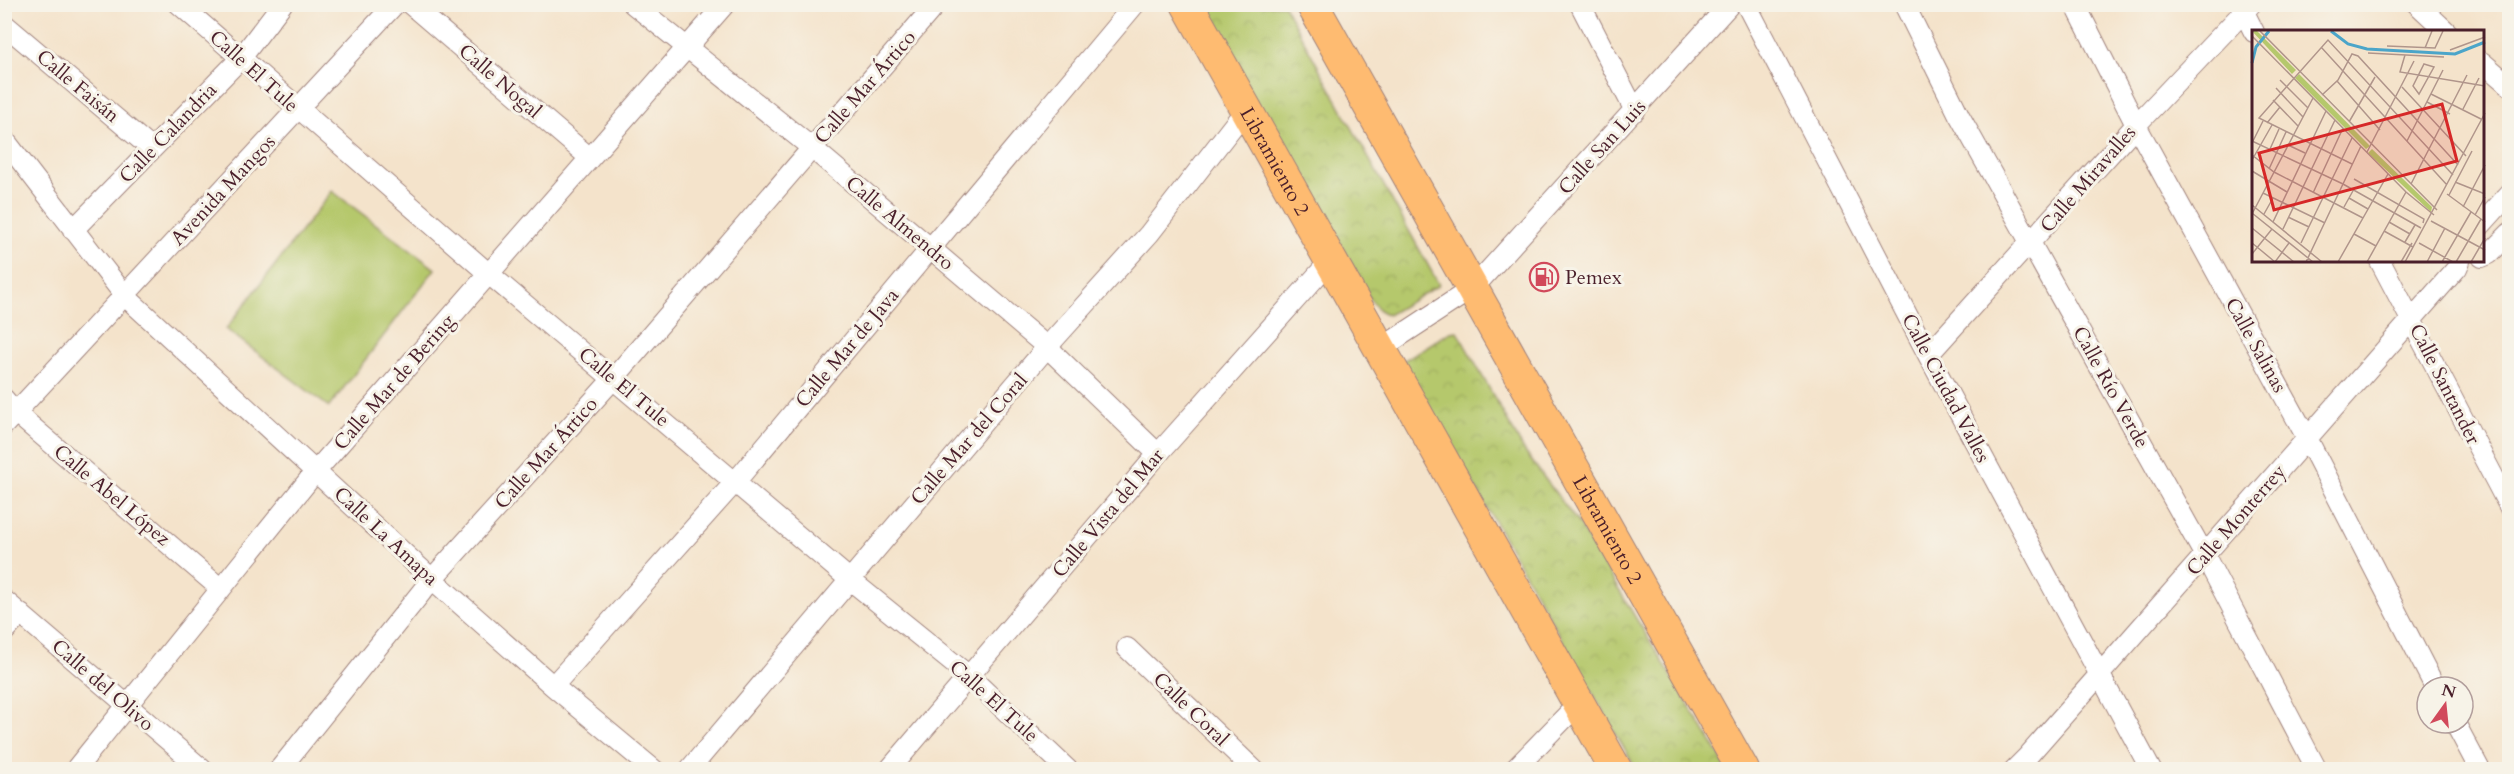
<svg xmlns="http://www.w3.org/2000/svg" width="2514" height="774" viewBox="0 0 2514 774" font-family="Cardo,serif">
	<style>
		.park { fill: url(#park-crowns); stroke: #80744c; stroke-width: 1.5 }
		.garden { fill: #b5c86c; stroke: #80744c; stroke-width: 1.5 }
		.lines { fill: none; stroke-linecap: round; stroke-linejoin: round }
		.street-casing { stroke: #9f817b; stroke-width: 22 }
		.primary-casing { stroke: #9f817b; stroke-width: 34 }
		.street { stroke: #fff; stroke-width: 20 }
		.primary { stroke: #febb71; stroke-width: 32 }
		.labels { text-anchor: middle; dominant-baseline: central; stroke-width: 6; stroke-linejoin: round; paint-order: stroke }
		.street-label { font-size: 20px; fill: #4a1f2b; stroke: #f7f3e8 }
		.poi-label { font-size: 20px; fill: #4a1f2b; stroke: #f7f3e8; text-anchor: start }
		.inset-river { fill: none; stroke: #4ba5c9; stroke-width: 3 }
		.inset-road { fill: none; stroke: #b0958b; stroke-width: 1.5 }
		.view { fill: #d62828; fill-opacity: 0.15; stroke: #d62828; stroke-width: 3 }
		.inset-edge { fill: none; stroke: #4a1f2b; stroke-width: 3 }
	</style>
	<defs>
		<pattern id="park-crowns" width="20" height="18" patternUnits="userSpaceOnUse" patternTransform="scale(1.5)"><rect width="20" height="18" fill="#b5c86c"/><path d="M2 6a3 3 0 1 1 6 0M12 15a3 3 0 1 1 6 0" fill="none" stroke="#9dab5e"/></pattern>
	</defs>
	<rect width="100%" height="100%" fill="#f7f3e8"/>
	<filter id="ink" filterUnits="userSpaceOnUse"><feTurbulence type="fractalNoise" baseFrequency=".0167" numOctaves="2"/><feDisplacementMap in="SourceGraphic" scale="12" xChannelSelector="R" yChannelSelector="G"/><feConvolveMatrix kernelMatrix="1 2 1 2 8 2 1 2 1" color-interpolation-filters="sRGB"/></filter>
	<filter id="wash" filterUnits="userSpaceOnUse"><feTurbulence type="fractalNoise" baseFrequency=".008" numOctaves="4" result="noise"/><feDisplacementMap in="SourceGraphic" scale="24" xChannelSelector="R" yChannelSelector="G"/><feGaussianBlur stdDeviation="1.35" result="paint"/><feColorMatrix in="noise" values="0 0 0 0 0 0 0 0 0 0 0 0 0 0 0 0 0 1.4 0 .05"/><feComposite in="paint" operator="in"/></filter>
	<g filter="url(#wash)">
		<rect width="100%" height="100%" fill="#f4e3cb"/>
		<!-- park -->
		<path class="park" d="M1198,5h86l155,280 -51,30 -9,-5 -11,-14 -62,-119 -41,-53z
			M1457,331l68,121 53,71 150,246h-92l-233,-408 47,-29z"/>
		<!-- garden -->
		<path class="garden" d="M332,191l103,78 -106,138 -103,-78z"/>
	</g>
	<g filter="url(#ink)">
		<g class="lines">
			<!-- street casing -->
			<g class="street-casing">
				<path id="street" d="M179,4l310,270 360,305 120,97 99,94
					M410,4l180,154
					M633,4l179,144 235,199 111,107
					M1580,4l55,107
					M1746,4l182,351 223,415
					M1904,4l55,111 246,441 112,214
					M2075,4l61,121 171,313 128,249
					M2240,4l14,28
					M2417,4l30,28
					M4,24l148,125
					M2482,62l28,24
					M4,139l121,157 307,283 121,107 101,84
					M2482,224l28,-31
					M73,230l168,-172 41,-54
					M2482,257l7,-3 21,-21
					M2380,261l130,247
					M1380,349l93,-61 257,-284
					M1928,355l208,-230 115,-121
					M4,399l12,14 205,176
					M4,425l391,-421
					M4,600l199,170
					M4,632l17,-18
					M1127,648l127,122
					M553,686l183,-205 399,-477
					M2455,723l25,47
					M75,770l241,-299 409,-467
					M279,770l153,-191 182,-201 322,-374
					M689,770l358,-423 102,-113 98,-126
					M889,770l269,-316 172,-193
					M1514,770l66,-68
					M2014,770l13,-13 430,-489 3,-7"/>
			</g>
			<!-- primary casing -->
			<g class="primary-casing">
				<g id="primary">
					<path id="s1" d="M1187,4l429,766"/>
					<path id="s2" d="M1312,4l431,766"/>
				</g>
			</g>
			<!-- street -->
			<use href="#street" class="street"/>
			<!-- primary -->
			<use href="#primary" class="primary"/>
		</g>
	</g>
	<!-- icons -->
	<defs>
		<g id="fuel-ring" transform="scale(1.5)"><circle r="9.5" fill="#f7f3e8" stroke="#d1495b" stroke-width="1.5"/><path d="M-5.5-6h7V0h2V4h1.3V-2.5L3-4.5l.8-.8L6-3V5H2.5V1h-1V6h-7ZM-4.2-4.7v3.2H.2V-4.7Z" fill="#d1495b"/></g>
	</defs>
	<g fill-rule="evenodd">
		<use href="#fuel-ring" x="1544" y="277"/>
	</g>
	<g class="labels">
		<!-- street labels -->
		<g class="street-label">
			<text transform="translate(254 71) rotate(42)">Calle El Tule</text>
			<text transform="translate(500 81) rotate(41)">Calle Nogal</text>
			<text transform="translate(78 86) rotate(40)">Calle Faisán</text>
			<text transform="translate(865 87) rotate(-49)">Calle Mar Ártico</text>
			<text transform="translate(168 133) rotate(-46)">Calle Calandria</text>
			<text transform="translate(1602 147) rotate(-48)">Calle San Luis</text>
			<text stroke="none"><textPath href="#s1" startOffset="180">Libramiento 2</textPath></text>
			<text transform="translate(2088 179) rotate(-49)">Calle Miravalles</text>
			<text transform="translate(223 190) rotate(-47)">Avenida Mangos</text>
			<text transform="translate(900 223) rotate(40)">Calle Almendro</text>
			<text transform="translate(2256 345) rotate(61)">Calle Salinas</text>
			<text transform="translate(847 348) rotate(-50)">Calle Mar de Java</text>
			<text transform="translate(394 382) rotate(-49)">Calle Mar de Bering</text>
			<text transform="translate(2445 384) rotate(63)">Calle Santander</text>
			<text transform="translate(624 387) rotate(40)">Calle El Tule</text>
			<text transform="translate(2111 387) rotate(61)">Calle Río Verde</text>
			<text transform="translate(1946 388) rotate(62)">Calle Ciudad Valles</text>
			<text transform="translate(969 439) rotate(-49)">Calle Mar del Coral</text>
			<text transform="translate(546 453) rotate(-48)">Calle Mar Ártico</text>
			<text transform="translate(112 495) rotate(40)">Calle Abel López</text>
			<text transform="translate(1108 513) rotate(-50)">Calle Vista del Mar</text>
			<text transform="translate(2236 520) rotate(-49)">Calle Monterrey</text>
			<text stroke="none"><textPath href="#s2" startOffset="603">Libramiento 2</textPath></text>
			<text transform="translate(386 536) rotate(43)">Calle La Amapa</text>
			<text transform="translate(103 685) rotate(41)">Calle del Olivo</text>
			<text transform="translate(994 701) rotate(42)">Calle El Tule</text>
			<text transform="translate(1191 709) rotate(44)">Calle Coral</text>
		</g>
		<!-- poi labels -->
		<g class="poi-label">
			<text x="1565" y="277">Pemex</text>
		</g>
	</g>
	<!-- overview -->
	<g transform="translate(2252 30)">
		<rect width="232" height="232" fill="#f4e3cb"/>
		<path d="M0,1h5l39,39 -4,4zM47,44l71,72 -4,3 -71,-71zM120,119l60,58 -1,5 -63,-59z" fill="#b5c86c"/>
		<path class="inset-river" d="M79,1l17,13 19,5 88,5 30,-12M0,33l4,-16 13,-16"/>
		<path class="inset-road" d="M8,1l177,179M0,6l154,156 28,23M135,16l48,2 8,-17M69,17l126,138M173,18l7,-17M198,20l35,-13M116,23l76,4M153,25l-5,17 85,14M172,34l10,3 -15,27 -6,-8zM28,50l28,28M85,51l43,49M150,57l64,69M24,58l27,29M179,64l50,25M70,65l16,-15 14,-26 6,2 100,109M21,70l25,26M175,72l23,12M211,79l16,-31M97,92l26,-45M15,93l13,-16M0,111l91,43 78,44M155,111l36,-71M0,113l11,-22M36,115l17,8M18,119l9,-20M115,122l47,-91M0,125l22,17 89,46M0,130l20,-35M100,134l-93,-46 69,-78 125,135M17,139l17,-37M0,141l35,21M102,149l70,40 -1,4M203,152l30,12M159,154l56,-109M11,163l62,30M61,163l30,-65M195,164l38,28M197,165l23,-44M97,168l19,11M0,175l70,57M92,177l10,-18M211,177l22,-42M0,183l61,49M0,184l61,-116M12,184l9,-16M223,185l10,-18M36,187l21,10M179,191l54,29M21,192l53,-111M137,192l21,12M0,198l42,34M31,199l52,-109M132,201l29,16M102,204l22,12M153,212l10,-17M0,213l5,4 18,15 14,-19M49,213l51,-105M167,213l34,19M0,224l20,-25M54,232l55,-116M86,232l50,-88M115,232l39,-70M149,232l11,-19M153,232l80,-149M175,232l18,-34M190,232l29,-50M204,232l25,-43M219,232l14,-24"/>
		<path class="view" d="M190,74l15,57 -183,49 -15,-57z"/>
		<rect width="232" height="232" class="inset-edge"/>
	</g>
	<!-- margin -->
	<rect width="2514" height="774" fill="none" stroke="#f7f3e8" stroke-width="24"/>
	<!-- north arrow -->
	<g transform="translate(2445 705) rotate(15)"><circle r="28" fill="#f7f3e8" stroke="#b29e9c" stroke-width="1.5"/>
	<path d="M0-4.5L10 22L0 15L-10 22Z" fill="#d1495b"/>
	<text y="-9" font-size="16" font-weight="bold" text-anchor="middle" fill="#4a1f2b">N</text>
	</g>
</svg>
